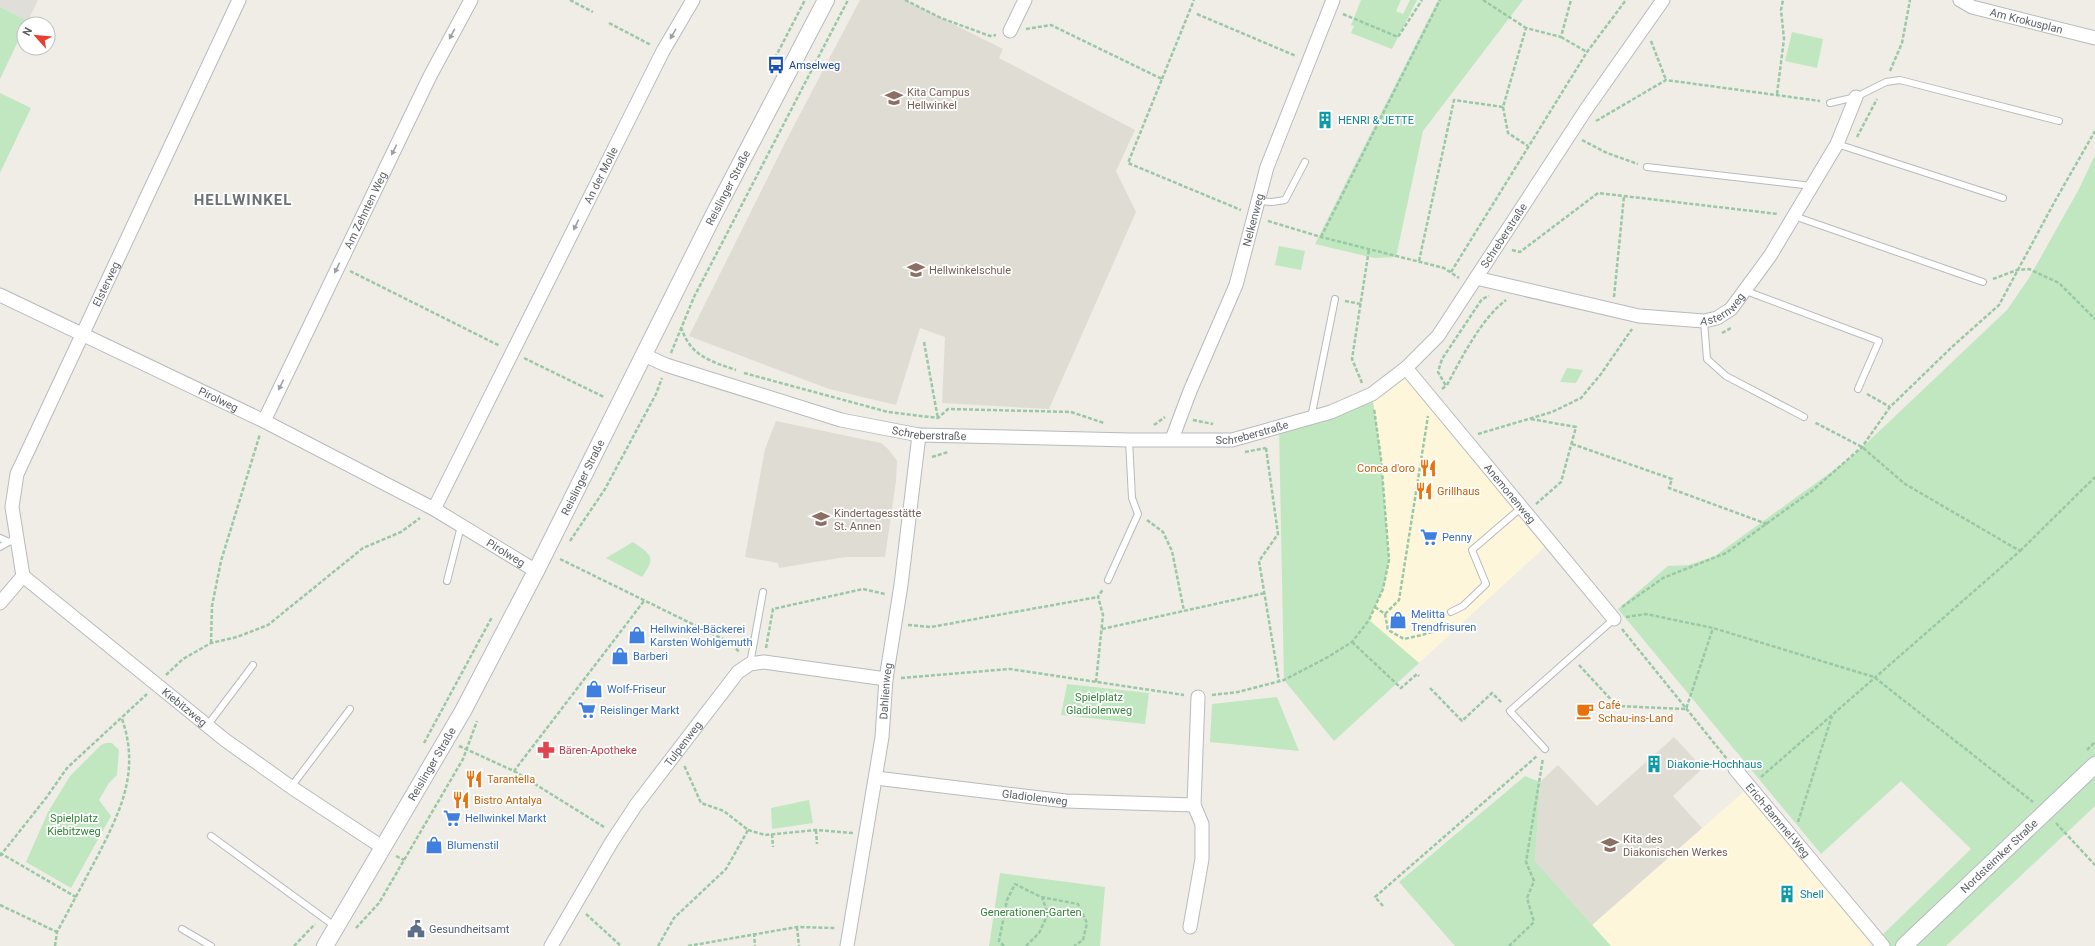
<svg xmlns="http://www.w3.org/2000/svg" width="2095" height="946" viewBox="0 0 2095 946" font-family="Roboto,sans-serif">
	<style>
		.commercial { fill: #fef6da }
		.industrial { fill: #e0ded9 }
		.education { fill: #dfdcd3 }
		.green { fill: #c1e7c1 }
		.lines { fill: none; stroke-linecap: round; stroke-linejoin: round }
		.service-casing { stroke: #b7babf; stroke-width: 8 }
		.minor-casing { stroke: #b7babf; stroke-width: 15 }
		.tertiary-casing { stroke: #b7babf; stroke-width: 18 }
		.path { stroke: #9ac8a7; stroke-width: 2.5; stroke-dasharray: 4 2; stroke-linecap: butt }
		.service { stroke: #fff; stroke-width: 6 }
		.minor { stroke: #fff; stroke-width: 13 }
		.tertiary { stroke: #fff; stroke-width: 16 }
		.oneway { fill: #9da0a3 }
		.labels { text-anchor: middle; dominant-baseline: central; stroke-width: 3.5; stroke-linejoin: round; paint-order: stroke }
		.street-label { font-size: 11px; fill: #5c6065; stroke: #fff }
		.transit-label { font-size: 11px; fill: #164399; stroke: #fff; text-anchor: start }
		.education-label { font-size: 11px; fill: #785e54; stroke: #fff; text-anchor: start }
		.culture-label { font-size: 11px; fill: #0d838f; stroke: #fff; text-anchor: start }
		.food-label { font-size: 11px; fill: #c56008; stroke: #fff; text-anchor: start }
		.shop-label { font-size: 11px; fill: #366cbe; stroke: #fff; text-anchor: start }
		.park-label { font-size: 11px; fill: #348439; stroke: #fff }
		.health-label { font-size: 11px; fill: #be3a42; stroke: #fff; text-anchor: start }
		.service-label { font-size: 11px; fill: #4e5e75; stroke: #fff; text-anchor: start }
		.district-label { font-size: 15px; font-weight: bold; letter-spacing: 1px; fill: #6d7277; stroke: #fff }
	</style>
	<rect width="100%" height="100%" fill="#efede5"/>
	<!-- commercial -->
	<path class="commercial" d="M1406,368l142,176 -129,119 -50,-43 14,-31 1,-84 -3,-46 -9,-65z
		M1748,788l125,154 -4,4h-258l-19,-21z"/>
	<!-- industrial -->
	<path class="industrial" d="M0,0h38l-10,21 -28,-14z"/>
	<!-- education -->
	<path class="education" d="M860,0h45l98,49 -4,9 136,72 -19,41 20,41 -87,197 -107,-6 3,-66 -25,-9 -24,77 -67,-16 -140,-53 99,-199z
		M776,421l105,22 7,6 9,12 -1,20 -11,76h-40l-66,11 -1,-5 -33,-6 20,-108z
		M1674,737l29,31 -30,28 29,32 -110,97 -57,-64 5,-79 18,-17 39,41z"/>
	<!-- green -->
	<path class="green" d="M1361,0h40l-5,11 7,3 7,-14h7l-25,49 -41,-16 3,-7 -3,-1z
		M1438,0h85l-100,131 -27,126 -22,1 -59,-14z
		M0,7l28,14 -4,3v5l-24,50z
		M1792,32l31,7 -6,29 -32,-7z
		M0,93l31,15 -31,65z
		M2095,155v651l-149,140h-59l-8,-8 92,-89 -70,-68 -80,73 -203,-245 50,-43 21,-1 26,-9 137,-99 155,-147 22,-32 50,-89z
		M1279,246l26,5 -4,19 -26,-5z
		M1567,368l16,2 -7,13 -16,-1z
		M1372,394l9,65 8,101 -6,29 -14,31 50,43 -85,78 -50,-61 -5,-253z
		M633,542c19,13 23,15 9,35l-36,-19z
		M1067,684l82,9 -4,31 -84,-9z
		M1277,697l22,54 -89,-9 2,-38z
		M106,743h6l7,7 -2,25 -8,8 -10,17 12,16 -40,72 -45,-26 22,-50 22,-36 31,-31z
		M1525,776l15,6 -5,79 76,85h-156l-56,-64z
		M809,800l4,23 -41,6 -1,-21z
		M1000,873l105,14 -5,59h-111z"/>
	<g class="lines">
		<!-- service casing -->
		<g class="service-casing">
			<path id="service" d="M1830,103l26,-6 30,-15 14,-2 159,41
				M1837,144l166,54
				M1647,167l165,19
				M1257,201l15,1 13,-2 20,-38
				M1794,216l189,66
				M1746,291l133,50 -21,48
				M1704,321l3,38 19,17 78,41
				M1311,418l24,-119
				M0,538l9,4
				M0,547l16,-9
				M1108,580l30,-66 -6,-16 -3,-58
				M447,581l14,-55
				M1451,612l12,-6 23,-22 -14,-34 50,-43
				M750,664l13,-72
				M207,726l46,-61
				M1545,749l-35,-38 104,-92
				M291,787l59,-78
				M211,836l125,91
				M182,929l29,17"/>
		</g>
		<!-- minor casing -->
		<g class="minor-casing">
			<g id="minor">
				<path id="s1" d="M1960,0l12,7 123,31"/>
				<path d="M1010,31l15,-31"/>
				<path id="s2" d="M1476,278l163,38 65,5 13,-3 14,-9 39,-53 67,-112 19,-47"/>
				<path id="s3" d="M0,295l264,126 170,88 102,62"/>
				<path id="s4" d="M644,355l22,10 175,55 78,15 210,5h103l99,-28 41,-18 34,-26 32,-32 149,-228 76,-108"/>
				<path id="s5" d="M1406,368l208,251"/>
				<path id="s6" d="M264,421l166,-345 41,-76"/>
				<path id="s7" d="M1172,439l18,-48 46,-106 31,-118 66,-167"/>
				<path id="s8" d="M434,509l229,-458 30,-51"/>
				<path id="s9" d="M23,576l-11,-69 5,-33 222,-474"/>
				<path id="s10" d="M23,576l202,164 66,47 91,60"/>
				<path d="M0,603l23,-27"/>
				<path id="s11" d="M1735,769l148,177"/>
				<path id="s12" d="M876,778l190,23 128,4"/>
				<path d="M1190,927l12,-68v-35l-8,-19 4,-108"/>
				<path id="s13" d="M551,946l60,-103 25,-38 102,-133 12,-8 14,-2 122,17"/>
				<path id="s14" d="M847,946l35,-209 4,-58 15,-94 18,-150"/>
			</g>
		</g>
		<!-- tertiary casing -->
		<g class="tertiary-casing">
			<g id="tertiary">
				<path id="s15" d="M325,946l138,-235 73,-140 177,-355 113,-216"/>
				<path id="s16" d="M1904,946l191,-181"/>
			</g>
		</g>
		<!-- path -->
		<path class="path" d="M570,0l23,12
			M905,0l36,18 49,18 6,-1
			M1483,0l43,28
			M1197,14l99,42
			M1343,14l55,23 24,-37
			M609,23l42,22
			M1026,29l25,-4 111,54 -34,84 113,47
			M1561,37l26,15
			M1651,41l15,39
			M775,58l30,-58
			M1890,71l12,-28 8,-43
			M1162,79l32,-79
			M1777,94l7,-55 -3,-29 2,-10
			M1503,107l5,26 20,13
			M1596,121l70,-41 154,21
			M1857,137l20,-38
			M1582,140l25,13 31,11
			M1268,221l53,16 123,31 15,10
			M1321,237l119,-237
			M1512,250l8,2 78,-59 180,21
			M1419,261l35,-161 49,7 23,-79 35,9 10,-37
			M350,271l150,75
			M1451,272l136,-220 39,-52
			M1993,279l24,-9 12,-1 30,14 36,36
			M1614,297l10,-101
			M1345,301l16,3
			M681,327c9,29 29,34 55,43
			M1722,333l9,-5
			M924,342l14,77
			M671,353l23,-56 154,-297
			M524,358l80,39
			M744,373l144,39 50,6 10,-9 123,3 33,11
			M1362,383l-10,-24 17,-110
			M1447,385c15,-28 34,-66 59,-85
			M1442,389l4,-3 -8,-14 4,-13 40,-60 7,-3
			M1867,394l23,13
			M1531,419l45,8 -15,55 -25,22
			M1193,420l20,4
			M1154,425l11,-8
			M1478,434l74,-22 29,-14 20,-24 31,-45
			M1572,444l100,35 -3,9 98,36
			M1266,448l12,86 -19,27 20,120
			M1245,452l21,-4
			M932,457l16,-5
			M1147,520l16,12 9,19 12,60
			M570,541l35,-52 51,-95 6,-16
			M2020,551l75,-74
			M560,559l171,84 9,10
			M1375,607l10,7 3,16 16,9 18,-4 22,-7 3,-7
			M1622,607l41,-29 63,-25 87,-63 49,-43 28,-40 63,-61 46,-41 56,-104 40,-70
			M1385,614l14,-14 29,-184
			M1626,617l20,-3 67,14 161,49 159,125
			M908,625l23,2 167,-30
			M1102,629l163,-36
			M1622,629l105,130
			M1352,642l49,46 16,-14 2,2
			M211,643l1,-37 9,-45 39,-127
			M766,648l7,-39 90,-20 22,5
			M1579,665l38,41 69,3 27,-81
			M166,675l17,-16 28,-16 26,-6 31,-12 95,-77 38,-16 19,-14
			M901,678l109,-9 174,26
			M1096,682l7,-67 -5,-18 5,-8
			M1430,688l32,33 30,-28 10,10
			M1212,695l26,-3 46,-12 44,-23 24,-15 17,-22 14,-31 6,-29 -8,-101 -7,-51
			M424,743l68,-126
			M459,746l55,25 130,-170
			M2087,750l8,-8
			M514,771l90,56
			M1761,777l259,-226 -115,-67 -43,-37 -48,-25
			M1798,822l34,-106
			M2056,823l39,42
			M748,830l17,5 51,-5 37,3
			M816,830l1,14
			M772,834l1,13
			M0,853l76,44
			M0,856l46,-58 21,-30 80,-74
			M396,856l8,4
			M0,905l57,27
			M1383,906l-8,-9 162,-141
			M586,914l35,32
			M797,927l2,19
			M356,928l23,-25 84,-144 14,-38
			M754,933l1,13
			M55,946l2,-14c13,-24 25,-47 38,-71 24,-47 46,-88 27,-142
			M294,946l21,-22
			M658,946l16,-28 52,-49 22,-39 -24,-19 -23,-8 -17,-38
			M688,946l109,-19 38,1
			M1004,946l-5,-5 8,-41 8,-16 26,13 37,7 9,19 -4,17 -9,6
			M1026,946l13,-13 9,-19 -6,-17
			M1509,946l25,-24 -7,-24 7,-17 -8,-19 17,-104"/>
		<!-- service -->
		<use href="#service" class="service"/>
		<!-- minor -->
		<use href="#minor" class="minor"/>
		<!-- tertiary -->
		<use href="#tertiary" class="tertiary"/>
	</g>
	<!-- one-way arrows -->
	<defs><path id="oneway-solid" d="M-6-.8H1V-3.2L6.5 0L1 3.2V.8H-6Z"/></defs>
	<g class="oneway">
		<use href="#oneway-solid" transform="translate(452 34) rotate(118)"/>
		<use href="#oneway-solid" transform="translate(673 34) rotate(120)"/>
		<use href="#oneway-solid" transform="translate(394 150) rotate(116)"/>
		<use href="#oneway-solid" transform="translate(576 225) rotate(116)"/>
		<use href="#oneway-solid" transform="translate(337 268) rotate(116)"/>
		<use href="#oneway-solid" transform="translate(281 385) rotate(116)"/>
	</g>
	<!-- icons -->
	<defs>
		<g id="bus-bare" transform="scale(1.38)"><path d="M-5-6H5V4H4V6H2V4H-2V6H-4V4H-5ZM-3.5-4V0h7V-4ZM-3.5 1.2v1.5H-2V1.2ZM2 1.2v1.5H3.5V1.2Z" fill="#1a4fb4" stroke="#fff" stroke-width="2.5" paint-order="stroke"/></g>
		<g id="school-bare" transform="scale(1.38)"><path d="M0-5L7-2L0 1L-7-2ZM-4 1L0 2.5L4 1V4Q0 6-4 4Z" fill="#8d6e63" stroke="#fff" stroke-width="2.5" paint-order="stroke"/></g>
		<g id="building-bare" transform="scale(1.38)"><path d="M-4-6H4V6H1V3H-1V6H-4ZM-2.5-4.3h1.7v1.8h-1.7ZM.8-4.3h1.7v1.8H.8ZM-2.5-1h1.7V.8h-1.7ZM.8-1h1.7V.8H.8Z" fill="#0f9aa8" stroke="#fff" stroke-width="2.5" paint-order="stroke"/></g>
		<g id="restaurant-bare" transform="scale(1.38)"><path d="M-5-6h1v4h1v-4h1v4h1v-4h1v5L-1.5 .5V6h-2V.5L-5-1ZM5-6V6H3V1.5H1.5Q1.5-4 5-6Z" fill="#e8710a" stroke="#fff" stroke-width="2.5" paint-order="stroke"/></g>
		<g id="supermarket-bare" transform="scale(1.38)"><path d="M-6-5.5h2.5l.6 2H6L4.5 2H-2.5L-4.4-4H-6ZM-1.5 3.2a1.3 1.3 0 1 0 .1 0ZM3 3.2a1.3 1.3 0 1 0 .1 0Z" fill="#3f7fe0" stroke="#fff" stroke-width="2.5" paint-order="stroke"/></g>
		<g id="shop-bare" transform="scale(1.38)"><path d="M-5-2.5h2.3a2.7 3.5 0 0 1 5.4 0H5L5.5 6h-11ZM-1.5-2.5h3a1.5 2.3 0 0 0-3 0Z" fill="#3f7fe0" stroke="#fff" stroke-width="2.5" paint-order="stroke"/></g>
		<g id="cafe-bare" transform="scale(1.38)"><path d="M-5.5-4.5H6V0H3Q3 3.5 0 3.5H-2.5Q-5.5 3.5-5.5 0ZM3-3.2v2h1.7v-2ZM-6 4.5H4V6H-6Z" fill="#e8710a" stroke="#fff" stroke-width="2.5" paint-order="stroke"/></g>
		<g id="pharmacy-bare" transform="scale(1.38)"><path d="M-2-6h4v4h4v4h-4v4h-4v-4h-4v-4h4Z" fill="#e0444e" stroke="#fff" stroke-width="2.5" paint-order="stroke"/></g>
		<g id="civic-bare" transform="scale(1.38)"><path d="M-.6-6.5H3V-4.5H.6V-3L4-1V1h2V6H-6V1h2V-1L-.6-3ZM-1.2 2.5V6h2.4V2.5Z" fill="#5c6f8a" stroke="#fff" stroke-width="2.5" paint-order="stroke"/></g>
	</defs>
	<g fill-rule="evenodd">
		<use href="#bus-bare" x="776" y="65"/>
		<use href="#school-bare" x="894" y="98"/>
		<use href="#building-bare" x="1325" y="120"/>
		<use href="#school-bare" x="916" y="270"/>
		<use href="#restaurant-bare" x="1428" y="468"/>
		<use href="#restaurant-bare" x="1424" y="491"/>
		<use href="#school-bare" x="821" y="519"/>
		<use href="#supermarket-bare" x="1429" y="537"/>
		<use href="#shop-bare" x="1398" y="620"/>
		<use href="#shop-bare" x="637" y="635"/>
		<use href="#shop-bare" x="620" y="656"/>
		<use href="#shop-bare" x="594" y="689"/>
		<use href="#supermarket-bare" x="587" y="710"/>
		<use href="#cafe-bare" x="1585" y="711"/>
		<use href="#pharmacy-bare" x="546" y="750"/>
		<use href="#building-bare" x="1654" y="764"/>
		<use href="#restaurant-bare" x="474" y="779"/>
		<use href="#restaurant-bare" x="461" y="800"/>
		<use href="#supermarket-bare" x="452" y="818"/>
		<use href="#shop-bare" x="434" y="845"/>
		<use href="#school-bare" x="1610" y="845"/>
		<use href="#building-bare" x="1787" y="894"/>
		<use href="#civic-bare" x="416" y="929"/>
	</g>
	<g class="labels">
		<!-- street labels -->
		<g class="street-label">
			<text stroke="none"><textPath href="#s1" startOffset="70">Am Krokusplan</textPath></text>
			<text stroke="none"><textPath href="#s8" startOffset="373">An der Molle</textPath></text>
			<text stroke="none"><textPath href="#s15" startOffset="859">Reislinger Straße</textPath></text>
			<text stroke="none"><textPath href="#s6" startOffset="234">Am Zehnten Weg</textPath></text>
			<text stroke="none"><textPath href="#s7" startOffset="234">Nelkenweg</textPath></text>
			<text stroke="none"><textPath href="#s4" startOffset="956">Schreberstraße</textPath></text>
			<text stroke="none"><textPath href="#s9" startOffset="313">Elsterweg</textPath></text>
			<text stroke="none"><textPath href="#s2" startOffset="255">Asternweg</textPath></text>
			<text stroke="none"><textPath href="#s3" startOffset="242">Pirolweg</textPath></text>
			<text stroke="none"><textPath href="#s4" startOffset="621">Schreberstraße</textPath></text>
			<text stroke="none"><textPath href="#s4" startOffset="297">Schreberstraße</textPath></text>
			<text stroke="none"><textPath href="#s15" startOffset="535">Reislinger Straße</textPath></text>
			<text stroke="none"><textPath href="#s5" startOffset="163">Anemonenweg</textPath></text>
			<text stroke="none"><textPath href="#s3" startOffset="568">Pirolweg</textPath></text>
			<text stroke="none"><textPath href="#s14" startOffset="258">Dahlienweg</textPath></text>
			<text stroke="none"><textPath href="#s10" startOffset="208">Kiebitzweg</textPath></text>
			<text stroke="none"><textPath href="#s13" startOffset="242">Tulpenweg</textPath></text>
			<text stroke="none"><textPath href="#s15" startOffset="211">Reislinger Straße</textPath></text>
			<text stroke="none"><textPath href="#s12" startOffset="160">Gladiolenweg</textPath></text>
			<text stroke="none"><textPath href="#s11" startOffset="67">Erich-Bammel-Weg</textPath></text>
			<text stroke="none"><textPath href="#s16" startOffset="131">Nordsteimker Straße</textPath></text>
		</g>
		<!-- transit labels -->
		<g class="transit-label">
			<text x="789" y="65">Amselweg</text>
		</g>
		<!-- education labels -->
		<g class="education-label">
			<text x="907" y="92">Kita Campus<tspan x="907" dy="13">Hellwinkel</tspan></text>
			<text x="929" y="270">Hellwinkelschule</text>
			<text x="834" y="513">Kindertagesstätte<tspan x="834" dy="13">St. Annen</tspan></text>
			<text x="1623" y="839">Kita des<tspan x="1623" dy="13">Diakonischen Werkes</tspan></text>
		</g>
		<!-- culture labels -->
		<g class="culture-label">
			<text x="1338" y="120">HENRI &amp; JETTE</text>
			<text x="1667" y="764">Diakonie-Hochhaus</text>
			<text x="1800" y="894">Shell</text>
		</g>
		<!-- food labels -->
		<g class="food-label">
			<text x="1415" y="468" text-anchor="end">Conca d'oro</text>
			<text x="1437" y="491">Grillhaus</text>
			<text x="1598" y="705">Café<tspan x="1598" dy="13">Schau-ins-Land</tspan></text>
			<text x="487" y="779">Tarantella</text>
			<text x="474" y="800">Bistro Antalya</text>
		</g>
		<!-- shop labels -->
		<g class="shop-label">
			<text x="1442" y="537">Penny</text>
			<text x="1411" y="614">Melitta<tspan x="1411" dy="13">Trendfrisuren</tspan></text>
			<text x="650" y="629">Hellwinkel-Bäckerei<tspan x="650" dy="13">Karsten Wohlgemuth</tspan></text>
			<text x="633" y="656">Barberi</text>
			<text x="607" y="689">Wolf-Friseur</text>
			<text x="600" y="710">Reislinger Markt</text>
			<text x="465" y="818">Hellwinkel Markt</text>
			<text x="447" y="845">Blumenstil</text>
		</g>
		<!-- park labels -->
		<g class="park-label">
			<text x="1099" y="697">Spielplatz<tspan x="1099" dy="13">Gladiolenweg</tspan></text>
			<text x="74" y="818">Spielplatz<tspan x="74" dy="13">Kiebitzweg</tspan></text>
			<text x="1031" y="912">Generationen-Garten</text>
		</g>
		<!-- health labels -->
		<g class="health-label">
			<text x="559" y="750">Bären-Apotheke</text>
		</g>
		<!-- service labels -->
		<g class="service-label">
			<text x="429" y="929">Gesundheitsamt</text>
		</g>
		<!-- district labels -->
		<g class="district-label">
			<text x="243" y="200">HELLWINKEL</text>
		</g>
	</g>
	<!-- north arrow -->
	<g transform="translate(36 36) rotate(297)"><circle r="19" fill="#ffffff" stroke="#bebfc1"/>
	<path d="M0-3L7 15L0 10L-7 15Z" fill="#ea3f2f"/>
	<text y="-6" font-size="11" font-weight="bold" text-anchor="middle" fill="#5c6065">N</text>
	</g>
</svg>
